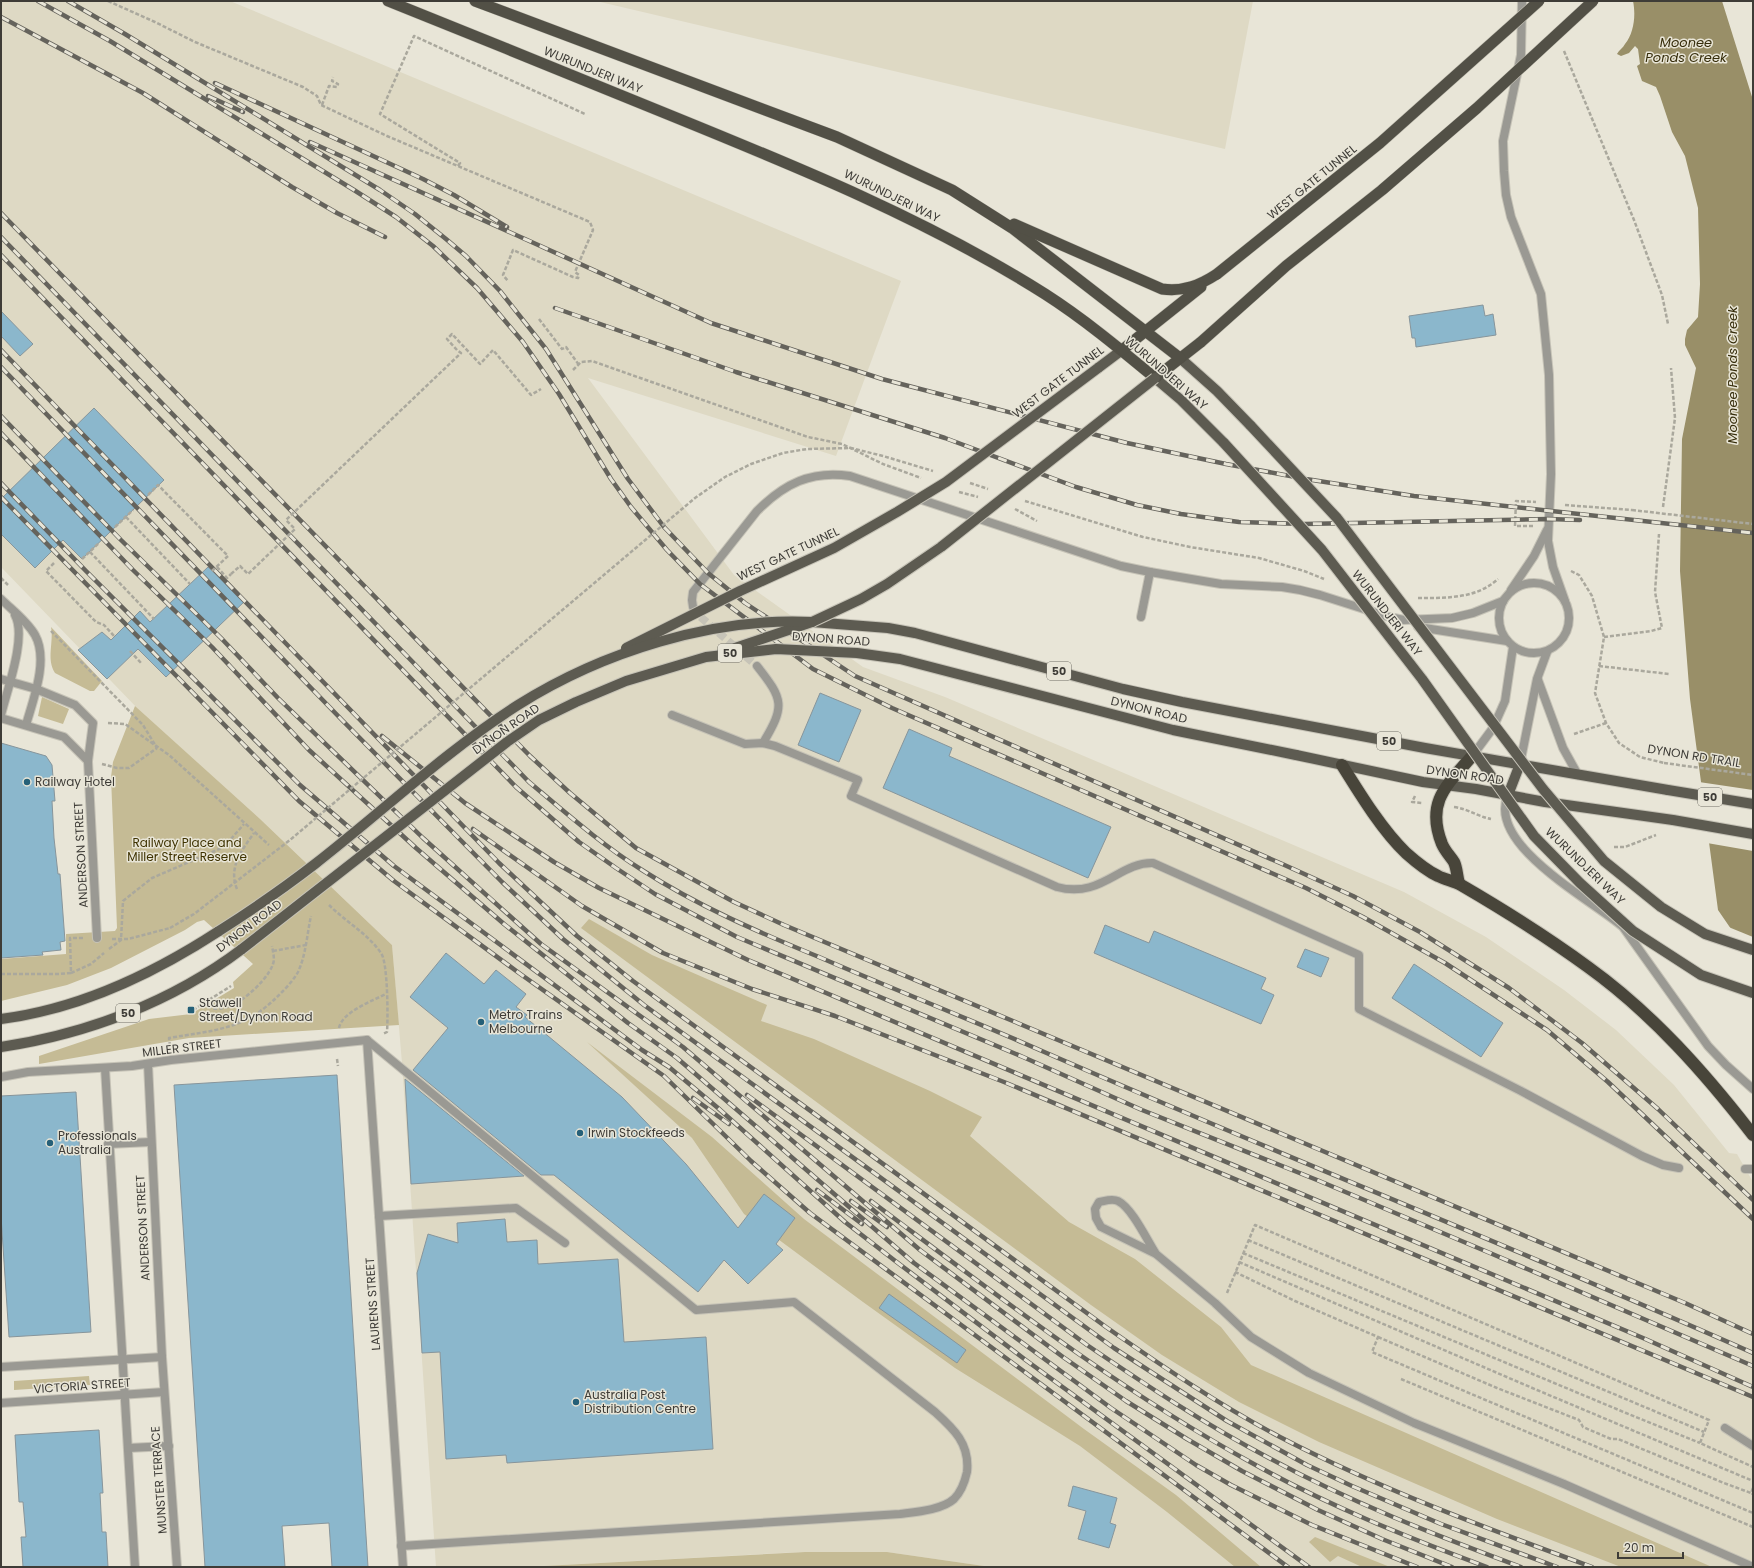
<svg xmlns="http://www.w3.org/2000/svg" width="1754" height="1568" font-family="Poppins,sans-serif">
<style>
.built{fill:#ded9c4}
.green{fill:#c5bb95}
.water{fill:#998f68}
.pier{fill:#e8e5d7}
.building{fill:#8bb7cc;stroke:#87959b}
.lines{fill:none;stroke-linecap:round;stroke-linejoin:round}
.minor-tunnel{stroke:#c6c3b7;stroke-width:8;stroke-dasharray:8 4;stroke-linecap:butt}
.service-casing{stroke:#c6c3b7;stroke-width:10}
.minor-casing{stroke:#c6c3b7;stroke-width:10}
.primary-casing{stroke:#c6c3b7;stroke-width:12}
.trunk-casing{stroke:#c6c3b7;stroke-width:12}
.motorway-casing{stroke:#c6c3b7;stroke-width:14}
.path{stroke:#aaa89d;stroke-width:2.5;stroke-dasharray:4 2;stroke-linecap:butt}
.service{stroke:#9a9993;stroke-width:8}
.minor{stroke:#9a9993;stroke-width:8}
.primary{stroke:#5d5b51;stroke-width:10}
.trunk{stroke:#525046;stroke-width:11}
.motorway{stroke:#48453a;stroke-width:12}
.rail-casing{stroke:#65635c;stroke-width:4.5}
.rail{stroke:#e8e5d7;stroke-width:3;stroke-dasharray:9;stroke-linecap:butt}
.primary-bridge-casing{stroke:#c6c3b7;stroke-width:12;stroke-linecap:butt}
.trunk-bridge-casing{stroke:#c6c3b7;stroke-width:12;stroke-linecap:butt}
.path-bridge{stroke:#aaa89d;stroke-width:2.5;stroke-dasharray:4 2;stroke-linecap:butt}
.primary-bridge{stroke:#5d5b51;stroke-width:10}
.trunk-bridge{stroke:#525046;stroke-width:11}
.poi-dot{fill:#256078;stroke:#e8e5d7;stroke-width:1.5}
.labels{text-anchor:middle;stroke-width:3;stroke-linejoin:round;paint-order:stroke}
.shield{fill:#e8e5d7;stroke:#716f67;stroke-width:1}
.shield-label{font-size:11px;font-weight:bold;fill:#3e3c37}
.street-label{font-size:12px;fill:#3e3c37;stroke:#e8e5d7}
.poi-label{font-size:12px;fill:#3e3c37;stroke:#e8e5d7;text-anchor:start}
.park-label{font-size:12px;fill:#3e3200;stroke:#e8e5d7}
.water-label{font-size:13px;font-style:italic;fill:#362d0b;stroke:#e8e5d7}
</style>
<rect width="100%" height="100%" fill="#e8e5d7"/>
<g class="built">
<polygon points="1,1 230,1 901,281 836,456 588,378 734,575 863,667 945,697 1404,892 1486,937 1564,990 1616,1030 1674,1085 1729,1153 1737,1154 1753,1182 1753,1567 991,1567 887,1552 801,1552 525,1567 436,1567 402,1063 392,945 259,818 140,711 1,567"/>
<polygon points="596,1 1253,1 1225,149"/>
</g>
<g class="green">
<path d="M51 627 102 681 94 691H90L55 673C46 659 54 642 51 627Z"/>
<polygon points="42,697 69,709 63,724 38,716"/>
<polygon points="135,706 259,818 392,945 399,1025 189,1038 39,1064 39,1056 149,1019 191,1014 234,988 233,982 253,964 204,920 197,922 185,930 111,968 67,985 1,1001 1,959 66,954 66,934 115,931 117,928 111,777 113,762"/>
<polygon points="589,919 652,955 767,1005 761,1021 814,1039 930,1091 982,1117 970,1136 1069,1222 1135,1259 1221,1327 1251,1365 1712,1567 1621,1567 1497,1519 1319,1442 1239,1402 1162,1355 1091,1305 581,928"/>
<polygon points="587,1042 712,1137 804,1219 1084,1429 1176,1495 1261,1567 1235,1567 1167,1512 1080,1446 955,1368 863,1302 744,1214 692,1138"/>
<polygon points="89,1376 90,1385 14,1390 14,1381"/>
<polygon points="1315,1537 1390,1567 1362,1567 1338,1556 1330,1562 1309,1542"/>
<polygon points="805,1552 887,1552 991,1567 525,1567"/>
</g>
<path class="water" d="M1633 1H1722L1753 100V961L1718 910 1690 699 1680 571 1682 439 1696 368 1685 345V339L1687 330 1698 317 1700 284 1698 208 1685 156 1672 132 1660 96 1656 87 1642 81 1637 66 1640 64 1638 49 1635 46 1629 53 1621 56 1617 54C1619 50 1623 48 1625 44 1634 33 1636 15 1633 1Z"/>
<g class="pier">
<polygon points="1699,782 1753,790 1753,851 1707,843"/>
<polygon points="1726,926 1753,937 1753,963 1751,963"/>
</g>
<g class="building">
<polygon points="1483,305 1485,316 1493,314 1496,335 1416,347 1415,338 1412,338 1409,316"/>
<polygon points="1,311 33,344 20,356 1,336"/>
<polygon points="94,408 164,480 82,559 63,540 35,568 1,534 1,499"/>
<polygon points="208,567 245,601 166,677 138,649 107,679 78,650 102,632 111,640 140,611 150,622"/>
<polygon points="820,693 861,710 839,762 798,745"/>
<polygon points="909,729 952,748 949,756 1111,827 1088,878 883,788"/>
<polygon points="1,743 46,756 52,765 55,801 52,801 54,838 58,874 60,874 65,941 60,942 61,950 42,952 43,955 1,958"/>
<polygon points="1105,925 1149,943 1154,931 1266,978 1261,989 1274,995 1261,1024 1094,953"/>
<polygon points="1305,949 1329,958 1321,977 1297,967"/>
<polygon points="446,953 484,984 496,970 526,994 516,1007 527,1015 525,1017 622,1097 686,1164 738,1228 764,1194 795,1218 776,1244 783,1250 748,1284 724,1260 698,1292 554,1175 541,1175 413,1070 448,1028 410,997"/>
<polygon points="1414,964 1503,1023 1481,1057 1392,998"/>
<polygon points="337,1075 368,1567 332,1567 329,1523 282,1526 285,1567 205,1567 174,1085"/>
<polygon points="405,1079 524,1176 411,1184"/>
<polygon points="76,1092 91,1332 9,1337 1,1216 1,1096"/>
<polygon points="505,1219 507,1242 537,1240 538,1264 618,1259 624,1342 706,1337 713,1449 507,1463 506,1455 446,1459 440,1352 422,1353 417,1273 428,1234 458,1243 457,1223"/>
<polygon points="889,1294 966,1350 957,1363 879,1308"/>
<polygon points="99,1430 103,1493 100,1493 102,1532 106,1532 108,1567 23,1567 21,1537 26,1537 23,1502 19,1502 15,1435"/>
<polygon points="1073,1486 1117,1498 1110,1523 1116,1525 1109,1548 1078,1539 1086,1511 1068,1506"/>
</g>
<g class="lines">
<polyline class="minor-tunnel" points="693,608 696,613 757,666"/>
<defs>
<g id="service">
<polyline points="1141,617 1150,572"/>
<path d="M672 715 745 744 763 743 775 746 858 780 851 796 1057 887C1101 899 1119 862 1153 863L1359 955V1009L1521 1091 1642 1156 1663 1165 1679 1168"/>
<path d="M367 1040 696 1310 794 1302 935 1412C954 1429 970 1444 967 1472 965 1481 961 1492 954 1499 942 1510 915 1512 900 1514L401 1546"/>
<polyline points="1745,1169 1753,1169"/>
<polyline points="379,1216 516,1208 565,1243"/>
<path d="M1156 1254C1147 1240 1132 1208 1118 1201 1112 1198 1105 1201 1099 1202L1095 1209 1096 1218 1101 1227 1156 1254 1215 1303 1251 1337 1309 1373 1414 1423 1564 1484 1753 1567"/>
<polyline points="1725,1428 1753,1446"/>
</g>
<g id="minor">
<polyline points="1522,1 1521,55 1503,141 1504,171 1506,195 1511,217 1541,294 1549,375 1551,474 1548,541 1553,567 1565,601"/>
<circle cx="1534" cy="618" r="35"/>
<polyline points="1511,590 1534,556 1547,530"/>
<path d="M1 599C12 610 27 621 35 635 49 660 33 700 26 725"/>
<path d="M693 607 692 600 693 592 757 511C784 484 811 470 850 476L1121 566 1150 572 1221 584 1282 587 1300 590 1320 595 1389 617 1404 620 1452 618 1473 613 1503 601"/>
<polyline points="1418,627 1507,641"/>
<path d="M757 666C784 700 785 706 763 743"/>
<polyline points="1,679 36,689 75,705 93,723 88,761 97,938"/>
<polyline points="1538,680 1563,748 1578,775"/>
<path d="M1 715C7 690 27 637 15 615"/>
<polyline points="1,718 64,737 88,761"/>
<polyline points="1473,755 1493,728 1505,701 1513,647"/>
<polyline points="1520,764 1537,679 1547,652"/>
<path d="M1508 795C1486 845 1592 900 1623 927L1708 1046 1726 1065 1753 1089"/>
<polyline points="148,1064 162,1357 177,1567"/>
<polyline points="105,1068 135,1567"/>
<polyline points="1,1077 28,1072 132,1066 171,1060 367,1040 403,1567"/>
<polyline points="108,1144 151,1142"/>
<polyline points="1,1367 162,1357"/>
<polyline points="1,1403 164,1392"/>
<polyline points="128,1448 169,1446"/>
</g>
<g id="primary">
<polyline points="1180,358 1217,391 1251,426"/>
<polyline points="1098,368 1122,350"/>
<polyline points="1155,378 1181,400 1224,443"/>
<polyline points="812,622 888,628 915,633 1123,689 1182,702 1425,748 1668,790"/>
<polyline points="1296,755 1423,782 1476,789 1545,802 1673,820"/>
<polyline points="1508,795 1520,764"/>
<path d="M1 1019C80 1009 153 974 219 931"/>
<path d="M1 1047C87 1034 172 1002 242 949"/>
</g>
<g id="trunk">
<path d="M388 1C483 39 577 77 672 116 800 168 928 220 1045 294 1084 319 1120 349 1155 378L1201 342"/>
<polyline points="475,1 837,137 952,190 1012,228 1180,358"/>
<path d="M1014 224 1162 289C1184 292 1200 285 1217 274"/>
<polyline points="1122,350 1201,287"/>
</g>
<g id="motorway">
<path d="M1342 765C1360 794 1382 830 1406 853 1415 861 1427 871 1438 876 1446 880 1454 881 1461 885 1504 910 1547 937 1588 967 1652 1013 1705 1073 1753 1135"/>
<path d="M1459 883C1457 877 1457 868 1454 862 1450 856 1445 851 1442 844 1425 801 1448 784 1473 755"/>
</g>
</defs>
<use href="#service" class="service-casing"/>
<use href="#minor" class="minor-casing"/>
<use href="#primary" class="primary-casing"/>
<use href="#trunk" class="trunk-casing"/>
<use href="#motorway" class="motorway-casing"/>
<g class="path">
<polyline points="108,1 155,22 195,42 303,87 317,96 321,105 387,136 590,222 593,230 575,272 579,275 578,278 573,277 513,250 503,275 508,281"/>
<polyline points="1564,51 1634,220 1662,295 1668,324"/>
<polyline points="322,105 329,86 337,87 338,84 332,81 333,77"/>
<polyline points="458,166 460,163 380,114 414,36 585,114"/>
<polyline points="539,319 562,349 566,347 579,365"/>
<polyline points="457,350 447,339 452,334 480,364 493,350 531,395 541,389"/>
<polyline points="573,370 581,362 592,361 808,437 842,444 883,464 921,478"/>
<polyline points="959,492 978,497"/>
<polyline points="148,495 158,485 228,556"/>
<polyline points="1565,505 1632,510"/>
<polyline points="1663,507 1675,418 1671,368"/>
<polyline points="1015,509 1037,521"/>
<polyline points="126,517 190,584"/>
<polyline points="1533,526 1515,526 1516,501 1536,502"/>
<polyline points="115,527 133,510"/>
<polyline points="90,552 154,619"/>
<polyline points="82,559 99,543"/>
<polyline points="54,563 46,571 96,622 104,625 114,636"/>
<polyline points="217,567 227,578 231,574"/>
<polyline points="1571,571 1579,575 1592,596 1604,637 1595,693 1606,723 1619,743 1640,757 1664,763"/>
<polyline points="1,578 8,585"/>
<path d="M1418 598C1446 598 1476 599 1498 579"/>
<polyline points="51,631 143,725 157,748"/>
<polyline points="1604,637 1651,631 1662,628 1655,592 1659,534"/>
<polyline points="130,651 142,664"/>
<polyline points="1599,666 1669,674"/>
<polyline points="108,723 125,724 169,755 269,845"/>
<polyline points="1574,734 1606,723"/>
<polyline points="102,764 117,768 129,768 157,748"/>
<polyline points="1415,796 1412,802 1422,803"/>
<path d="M1454 807C1469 809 1476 816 1491 819"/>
<polyline points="1614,847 1625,847 1656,835"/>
<path d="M237 889C228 867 242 850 254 833"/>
<path d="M329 905C345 921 368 934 381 953 388 962 388 1019 387 1032L383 1034"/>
<polyline points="112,939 128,939 170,928"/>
<polyline points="109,949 121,940 123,901 152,878 224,847 244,824"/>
<polyline points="273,951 306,945"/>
<polyline points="71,973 91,964 104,953"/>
<polyline points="1,974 59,974 71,973 70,938 83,938"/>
<polyline points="204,1003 231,986"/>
<path d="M193 1010 204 1003C222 1024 267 983 273 964 275 959 273 952 272 946"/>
<path d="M339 1028C342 1012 372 1001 386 994"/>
<path d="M170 1046 169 1038C215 1030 244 1030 278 996 285 989 293 981 298 972 306 955 307 934 311 916"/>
<polyline points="337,1059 338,1066"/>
<polyline points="1248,1240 1704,1432"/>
<polyline points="1243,1253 1626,1413 1700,1443"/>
<polyline points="1239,1262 1537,1390 1753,1481"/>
<polyline points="1235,1272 1295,1301 1378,1337 1372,1352 1753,1513"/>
<polyline points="1227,1293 1255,1225 1709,1420 1700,1443 1753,1467"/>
<polyline points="1378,1337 1497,1388 1579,1420 1583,1427 1611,1439 1618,1439 1724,1483 1751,1493"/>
<polyline points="1401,1379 1753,1527"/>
<polyline points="1753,1488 1751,1493 1753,1494"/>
</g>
<use href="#service" class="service"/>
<use href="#minor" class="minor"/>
<use href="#primary" class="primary"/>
<use href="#trunk" class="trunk"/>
<use href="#motorway" class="motorway"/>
<defs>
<g id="rail">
<polyline points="38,1 110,41 354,190 396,217 433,246 477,288 523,342 559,394 611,479 631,507 667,550 700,584 813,669 892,708 1306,888 1363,917 1445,963 1547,1030 1608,1082 1753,1219"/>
<polyline points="68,1 125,34 380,190 415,214 446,239 466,256 500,291 546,349 628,479 664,527 708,573 745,603 855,676 1280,863 1353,896 1420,932 1509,988 1582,1043 1658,1109 1753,1200"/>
<polyline points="1,17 143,93 292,187 337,213 385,237"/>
<polyline points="215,83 423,179 454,195 507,227"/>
<polyline points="208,96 243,112"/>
<polyline points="310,142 711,323 882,379 1127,443 1226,464 1306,479 1414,496 1753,533"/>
<polyline points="1,213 530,756 570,793 636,848 734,902 784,925 1685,1303 1753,1334"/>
<path d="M1 237 529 782C566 813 602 845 642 870 698 906 758 932 819 957 888 987 957 1014 1026 1044 1267 1150 1512 1246 1753 1353"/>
<polyline points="1,255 516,787 579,842 616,868 655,894 737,937 1023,1057 1142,1110 1317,1180 1490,1253 1753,1366"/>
<polyline points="555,308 736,372 945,438 1076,487 1137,505 1181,514 1239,522 1304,524 1548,519 1580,520"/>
<path d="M1 350 499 863 577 936 633 981 1106 1327C1162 1366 1219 1405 1280 1437 1380 1489 1486 1528 1592 1567"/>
<polyline points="1,367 342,720 502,882 563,939 644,1005 1114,1348 1227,1421 1307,1465 1352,1486 1441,1524 1557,1567"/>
<polyline points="1,416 121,540 221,638 278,698 423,838 541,944 683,1047 920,1250 1063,1357 1126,1401 1187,1439 1242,1471 1318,1510 1382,1539 1452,1567"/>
<polyline points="1,433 133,570 212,647 309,750 416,848 504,924 628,1023 677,1058 914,1263 1111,1408 1196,1465 1231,1485 1312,1525 1417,1567"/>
<polyline points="1,483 86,571 300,785 394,866 642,1050 669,1067 718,1108 845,1222 894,1260 1027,1361 1309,1567"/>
<polyline points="1,497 299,801 394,881 519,973 664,1076 751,1161 810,1213 1288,1567"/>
<polyline points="382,736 465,803 554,862 599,888 748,960 1643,1338 1753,1387"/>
<polyline points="473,829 582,906 663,953 752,989 835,1016 1004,1082 1753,1397"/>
<path d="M747 1095 1087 1345C1146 1385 1206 1425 1269 1458 1350 1502 1435 1535 1521 1567"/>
<polyline points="693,1098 729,1124"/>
<polyline points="817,1190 862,1224"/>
<polyline points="851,1201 887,1227"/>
<path d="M871 1201C994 1293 1117 1389 1252 1463 1327 1505 1406 1537 1487 1567"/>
</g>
</defs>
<use href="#rail" class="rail-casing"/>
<use href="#rail" class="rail"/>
<defs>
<g id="primary-bridge">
<polyline points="1251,426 1337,518 1543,789 1604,861 1661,907 1705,934 1753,950"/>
<polyline points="1224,443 1322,550 1422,679 1534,836 1580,883 1633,931 1701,975 1753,993"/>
<polyline points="626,648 740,591 834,548 897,512 946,482 1098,368"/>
<polyline points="735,648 812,622 861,599 887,584 941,547 1155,378"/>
<polyline points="1668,790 1753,804"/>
<polyline points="1673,820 1753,834"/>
<path d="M219 931C252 910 284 888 315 864 383 811 446 751 518 705 602 652 713 617 812 622"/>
<polyline points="242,949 507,742 539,720 576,702 626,681 706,657 776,649 857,653 900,659 1173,730 1296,755"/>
</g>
<g id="trunk-bridge">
<polyline points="1217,274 1380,143 1539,1"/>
<polyline points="1201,342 1286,266 1382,190 1477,108 1593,1"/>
</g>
</defs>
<use href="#primary-bridge" class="primary-bridge-casing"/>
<use href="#trunk-bridge" class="trunk-bridge-casing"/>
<g class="path-bridge">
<polyline points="970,483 988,489"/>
<polyline points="1025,501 1143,537 1190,547 1259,558 1304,571 1324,579"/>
<polyline points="1632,510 1753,524"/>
<polyline points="212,571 228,556"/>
<polyline points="231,574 240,566 248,574 295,529 286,520 461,353 457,350"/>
<polyline points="1664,763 1753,775"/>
<polyline points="170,928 194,914 290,840 695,498 725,477 751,464 783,453 807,449 851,448 883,456 933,471"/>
</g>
<use href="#primary-bridge" class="primary-bridge"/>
<use href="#trunk-bridge" class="trunk-bridge"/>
</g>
<g class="poi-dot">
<circle cx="27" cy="782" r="4"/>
<rect x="187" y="1006" width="8" height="8" rx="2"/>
<circle cx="481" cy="1022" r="4"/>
<circle cx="580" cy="1133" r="4"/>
<circle cx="50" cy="1143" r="4"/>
<circle cx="576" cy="1402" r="4"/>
</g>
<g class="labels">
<g class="shield">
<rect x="718" y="644" width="24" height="18" rx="3"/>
<rect x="1047" y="662" width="24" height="18" rx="3"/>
<rect x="1377" y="732" width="24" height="18" rx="3"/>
<rect x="1698" y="788" width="24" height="18" rx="3"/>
<rect x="116" y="1004" width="24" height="18" rx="3"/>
</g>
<g class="shield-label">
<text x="730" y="657">50</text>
<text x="1059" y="675">50</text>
<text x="1389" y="745">50</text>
<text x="1710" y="801">50</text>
<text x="128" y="1017">50</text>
</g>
<g class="street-label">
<text transform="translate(593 70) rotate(22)" y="4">WURUNDJERI WAY</text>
<text transform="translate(1312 182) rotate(-39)" y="4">WEST GATE TUNNEL</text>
<text transform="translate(892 196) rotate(26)" y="4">WURUNDJERI WAY</text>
<text transform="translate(1166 373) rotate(41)" y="4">WURUNDJERI WAY</text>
<text transform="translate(1058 382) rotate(-37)" y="4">WEST GATE TUNNEL</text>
<text transform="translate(788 554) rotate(-25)" y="4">WEST GATE TUNNEL</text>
<text transform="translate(1387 613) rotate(52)" y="4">WURUNDJERI WAY</text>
<text transform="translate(831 639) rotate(4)" y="4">DYNON ROAD</text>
<text transform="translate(1149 710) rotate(14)" y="4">DYNON ROAD</text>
<text transform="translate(506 729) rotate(-35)" y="4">DYNON ROAD</text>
<text transform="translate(1694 756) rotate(9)" y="4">DYNON RD TRAIL</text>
<text transform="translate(1465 775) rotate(8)" y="4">DYNON ROAD</text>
<text transform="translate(81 855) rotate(-93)" y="4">ANDERSON STREET</text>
<text transform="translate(1585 866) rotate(44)" y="4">WURUNDJERI WAY</text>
<text transform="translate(249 926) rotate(-37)" y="4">DYNON ROAD</text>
<text transform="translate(182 1048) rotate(-7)" y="4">MILLER STREET</text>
<text transform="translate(143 1228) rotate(-93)" y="4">ANDERSON STREET</text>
<text transform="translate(373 1304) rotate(-94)" y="4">LAURENS STREET</text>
<text transform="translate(82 1386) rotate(-4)" y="4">VICTORIA STREET</text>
<text transform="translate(159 1480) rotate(-94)" y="4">MUNSTER TERRACE</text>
</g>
<g class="poi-label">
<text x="35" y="786">Railway Hotel</text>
<text x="199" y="1007">Stawell<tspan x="199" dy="14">Street/Dynon Road</tspan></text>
<text x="489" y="1019">Metro Trains<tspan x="489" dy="14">Melbourne</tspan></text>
<text x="588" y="1137">Irwin Stockfeeds</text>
<text x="58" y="1140">Professionals<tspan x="58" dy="14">Australia</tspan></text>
<text x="584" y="1399">Australia Post<tspan x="584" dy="14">Distribution Centre</tspan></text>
</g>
<g class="park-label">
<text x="187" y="847">Railway Place and<tspan x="187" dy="14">Miller Street Reserve</tspan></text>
</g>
<g class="water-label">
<text x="1686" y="47">Moonee<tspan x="1686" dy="15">Ponds Creek</tspan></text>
<text transform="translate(1732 375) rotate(-90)" y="5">Moonee Ponds Creek</text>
</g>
</g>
<rect width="1754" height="1568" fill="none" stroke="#3e3c37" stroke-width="4"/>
<path d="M1618 1552v6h65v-6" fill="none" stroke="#3e3c37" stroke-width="2"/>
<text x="1624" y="1552" font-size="12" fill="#3e3c37" stroke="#e8e5d7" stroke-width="3" paint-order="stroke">20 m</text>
</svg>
